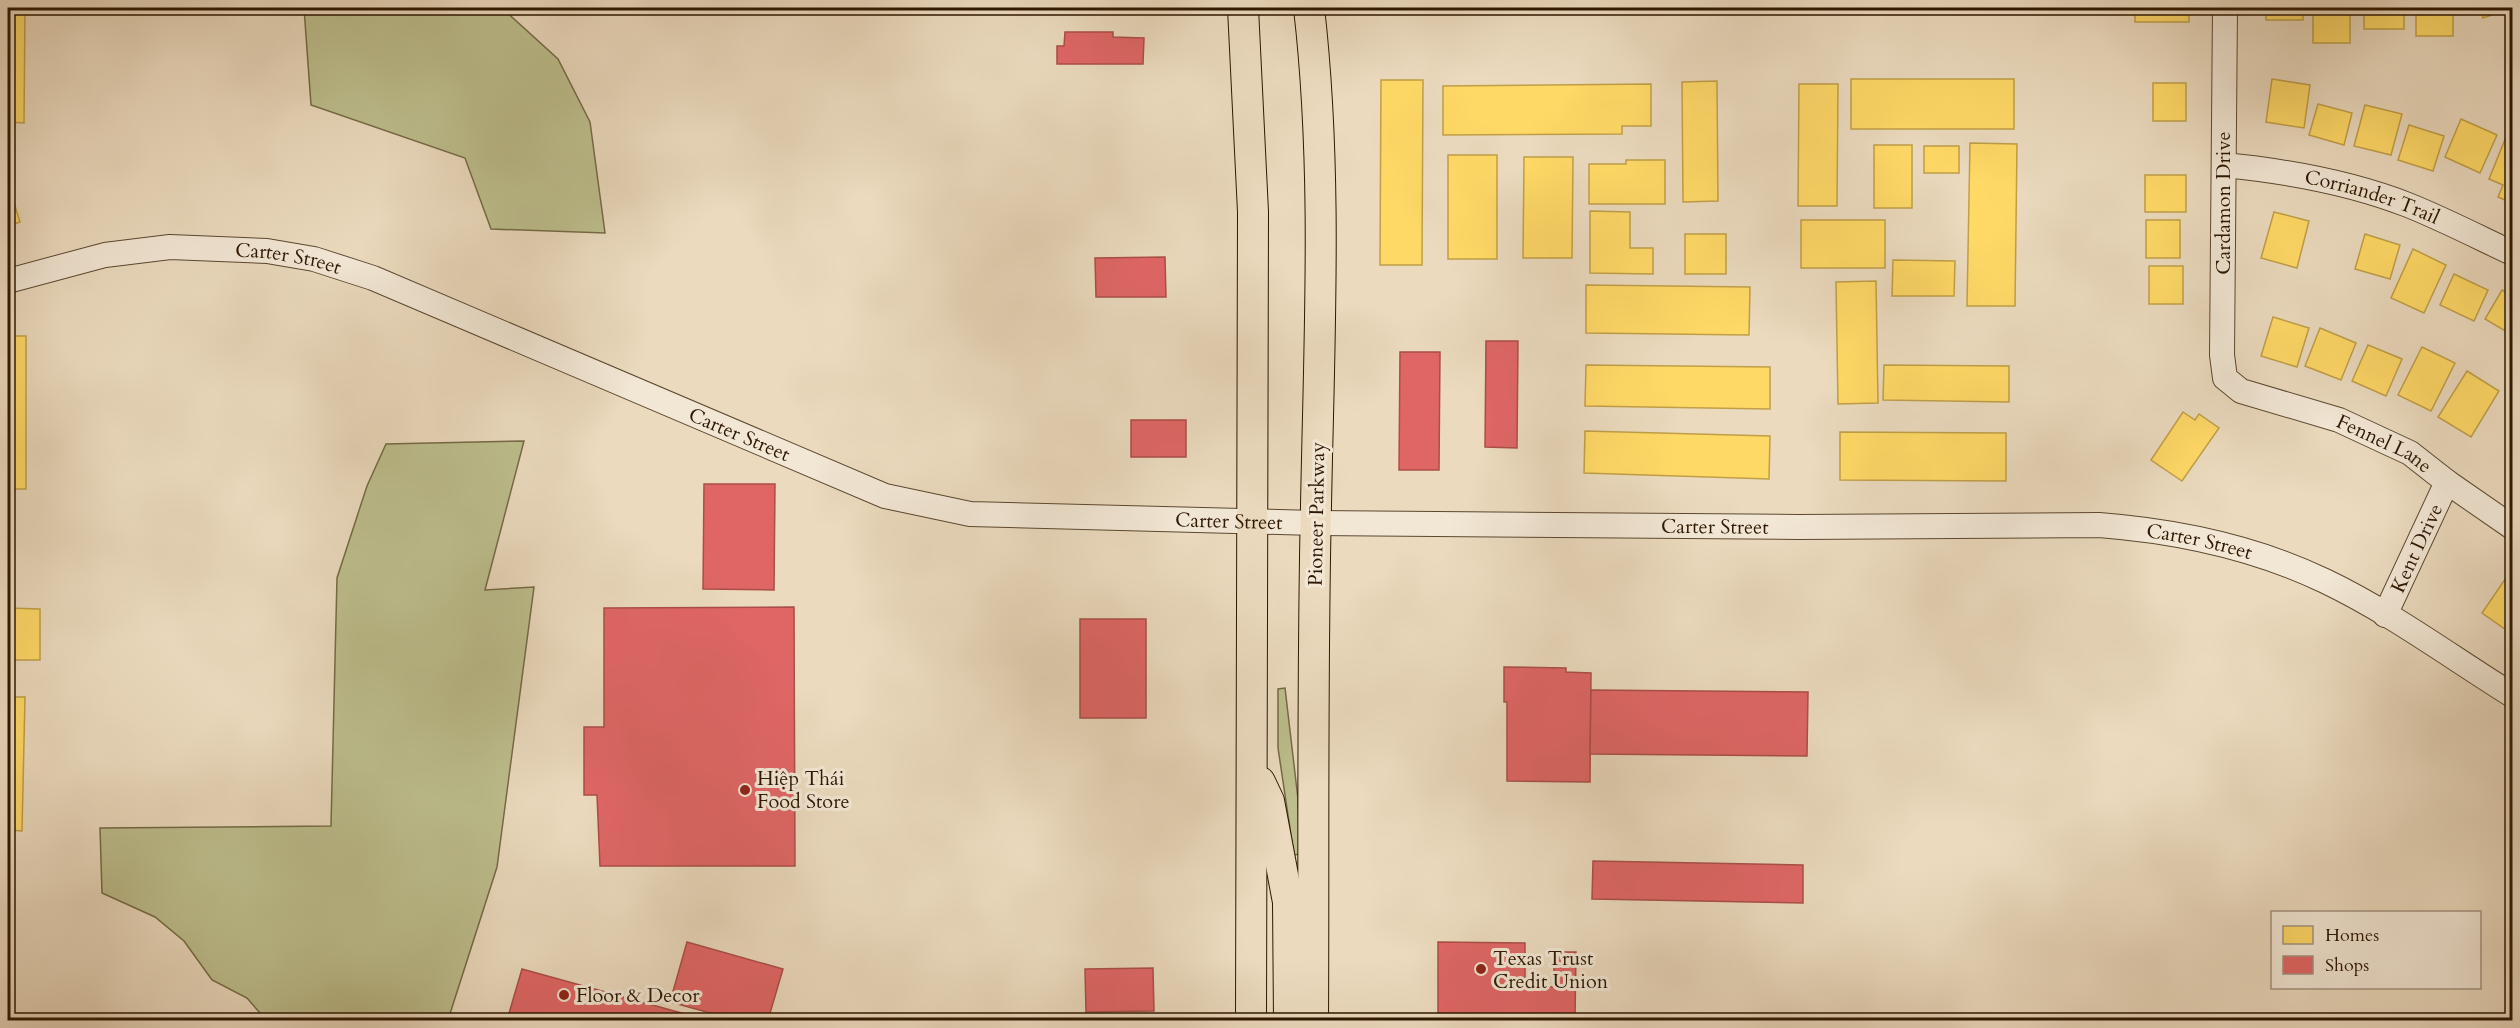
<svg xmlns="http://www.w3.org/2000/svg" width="2520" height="1028" font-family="Cardo,serif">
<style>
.green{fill:#bdbe8d;stroke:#756a46;stroke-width:1.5}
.homes{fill:#ffd966;stroke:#c09f47;stroke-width:1.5}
.shops{fill:#e06666;stroke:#aa4e47;stroke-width:1.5}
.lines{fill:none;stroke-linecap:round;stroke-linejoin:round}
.minor-casing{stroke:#5c4830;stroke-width:26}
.major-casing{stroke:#2d1700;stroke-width:32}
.minor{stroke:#f2e7d5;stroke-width:24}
.major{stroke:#ebdabe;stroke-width:30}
.poi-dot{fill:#8f2418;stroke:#f2e7d5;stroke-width:2}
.labels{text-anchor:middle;stroke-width:6;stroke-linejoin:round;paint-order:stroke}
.street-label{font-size:20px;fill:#2d1700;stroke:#f2e7d5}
.poi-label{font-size:20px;fill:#2d1700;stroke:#f2e7d5;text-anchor:start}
</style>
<rect width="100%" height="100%" fill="#ebdabe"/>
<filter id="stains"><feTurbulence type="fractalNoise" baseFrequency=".00333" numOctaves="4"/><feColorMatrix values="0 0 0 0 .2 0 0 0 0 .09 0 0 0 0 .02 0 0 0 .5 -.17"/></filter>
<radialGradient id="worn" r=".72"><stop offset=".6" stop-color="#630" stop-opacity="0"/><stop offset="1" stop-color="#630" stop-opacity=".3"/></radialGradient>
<g class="green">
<polygon points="304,8 502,8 558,59 590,122 605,233 491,229 465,158 311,105"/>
<polygon points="524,441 485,590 534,587 497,867 448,1020 266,1020 247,998 212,980 184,941 155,917 102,893 100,828 331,826 337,578 367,486 386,444"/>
<polygon points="1285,688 1298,799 1300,854 1294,855 1278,748 1278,689"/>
</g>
<g class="homes">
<polygon points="8,8 25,8 24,123 8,122"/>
<rect x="2135" y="8" width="54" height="14"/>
<rect x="2266" y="8" width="37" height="12"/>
<rect x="2313" y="8" width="37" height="35"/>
<rect x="2364" y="8" width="40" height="21"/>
<rect x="2416" y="8" width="37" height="28"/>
<polygon points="2480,8 2512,8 2483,18"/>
<rect x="1851" y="79" width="163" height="50"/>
<polygon points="2272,79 2310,85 2304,128 2266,122"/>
<polygon points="1381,80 1423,80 1422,265 1380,265"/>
<polygon points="1717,81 1718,201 1683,202 1682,82"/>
<rect x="2153" y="83" width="33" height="38"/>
<polygon points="1651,84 1651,126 1622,126 1622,134 1443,135 1443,86"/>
<polygon points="1799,84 1838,84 1837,206 1798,206"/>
<polygon points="2318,104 2352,113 2344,145 2309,135"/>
<polygon points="2365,105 2402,114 2391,155 2354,146"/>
<polygon points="2461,119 2497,135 2480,173 2445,157"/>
<polygon points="2409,125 2444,136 2433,171 2398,160"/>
<polygon points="2506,137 2512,139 2512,203 2498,197 2503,185 2489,179"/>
<polygon points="1970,143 2017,144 2015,306 1967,306"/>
<rect x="1874" y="145" width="38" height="63"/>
<rect x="1924" y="146" width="35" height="27"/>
<rect x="1448" y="155" width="49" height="104"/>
<polygon points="1524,157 1573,157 1572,258 1523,258"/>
<polygon points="1626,160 1665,160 1665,204 1589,204 1589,164 1626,164"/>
<rect x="2145" y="175" width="41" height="37"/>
<polygon points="8,183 20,222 8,226"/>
<polygon points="1590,211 1630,212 1630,248 1653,248 1653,274 1590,273"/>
<polygon points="2274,212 2309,221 2297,268 2261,258"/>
<rect x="1801" y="220" width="84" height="48"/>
<rect x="2146" y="220" width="34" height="38"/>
<rect x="1685" y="234" width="41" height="40"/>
<polygon points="2365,234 2400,245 2390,279 2355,269"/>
<polygon points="2413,249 2446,265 2424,313 2391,298"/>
<polygon points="1893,260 1955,261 1954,296 1892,296"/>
<rect x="2149" y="266" width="34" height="38"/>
<polygon points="2454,274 2488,290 2474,321 2440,305"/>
<polygon points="1876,281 1878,403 1838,404 1836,282"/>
<polygon points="1586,285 1750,287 1749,335 1586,333"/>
<polygon points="2502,290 2512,296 2512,335 2485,319"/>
<polygon points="2273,317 2309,328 2297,367 2261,356"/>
<polygon points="2320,328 2356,343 2341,380 2305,366"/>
<rect x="8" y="336" width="18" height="153"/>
<polygon points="2368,345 2402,359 2386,396 2352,381"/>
<polygon points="2422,347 2455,363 2431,411 2398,395"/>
<polygon points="1586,365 1770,367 1770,409 1585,406"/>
<polygon points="1884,365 2009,366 2009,402 1883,400"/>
<polygon points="2467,371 2499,391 2471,437 2438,417"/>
<polygon points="2183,412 2195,420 2199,414 2219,428 2182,481 2151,460"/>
<polygon points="1585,431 1770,436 1769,479 1584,473"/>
<polygon points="1840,432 2006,433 2006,481 1840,480"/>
<polygon points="2512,569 2512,634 2482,613"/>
<polygon points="8,608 40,609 40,660 8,660"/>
<polygon points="8,697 25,697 22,831 8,830"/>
</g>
<g class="shops">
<polygon points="1065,32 1113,32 1113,37 1144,38 1143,64 1057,64 1057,46 1064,46"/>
<polygon points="1165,257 1166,297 1096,297 1095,258"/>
<polygon points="1486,341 1518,341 1517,448 1485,447"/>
<polygon points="1400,352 1440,352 1439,470 1399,470"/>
<rect x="1131" y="420" width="55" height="37"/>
<polygon points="704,484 775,484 774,590 703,589"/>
<polygon points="794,607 795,866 600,866 597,795 584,795 584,727 604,727 604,608"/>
<rect x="1080" y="619" width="66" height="99"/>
<polygon points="1504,667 1566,668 1566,672 1591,673 1590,782 1507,781 1507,702 1504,702"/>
<polygon points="1591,690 1808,692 1807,756 1590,754"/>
<polygon points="1593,861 1803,865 1803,903 1592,899"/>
<polygon points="687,942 783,969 768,1020 736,1020 670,1002"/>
<polygon points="1438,942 1525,943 1525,987 1554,987 1554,952 1576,952 1575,1020 1550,1020 1550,1017 1523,1017 1523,1020 1438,1020"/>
<polygon points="1153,968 1154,1011 1086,1012 1085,969"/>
<polygon points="522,969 707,1020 507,1020"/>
</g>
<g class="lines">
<defs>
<g id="minor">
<path id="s1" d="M2225 8 2222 355 2225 378 2241 391 2339 420 2410 453 2447 482 2512 527"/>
<path id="s2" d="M2224 165C2286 171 2349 182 2408 205 2443 219 2478 237 2512 253"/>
<path id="s3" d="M8 281 105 255 170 247 267 251 314 259 373 278 885 496 970 514 1315 523 1799 527 2099 525C2177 531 2254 547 2325 581 2390 612 2451 657 2512 695"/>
<path id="s4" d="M2385 615 2447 482"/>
</g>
<g id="major">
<polyline points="1243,8 1253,212 1251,1020"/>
<path d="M1309 8C1328 173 1319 340 1316 506 1312 677 1314 849 1313 1020"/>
<polyline points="1260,782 1269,801 1288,902 1289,1020"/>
</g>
</defs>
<use href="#minor" class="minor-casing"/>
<use href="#major" class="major-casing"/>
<use href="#minor" class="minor"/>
<use href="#major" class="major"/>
</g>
<g class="poi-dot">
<circle cx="745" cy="790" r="6"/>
<circle cx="1481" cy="969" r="6"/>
<circle cx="564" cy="995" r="6"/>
</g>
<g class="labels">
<g class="street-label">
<text dy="7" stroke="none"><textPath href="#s2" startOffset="152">Corriander Trail</textPath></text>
<text transform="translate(2223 203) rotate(-90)" y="7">Cardamon Drive</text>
<text dy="7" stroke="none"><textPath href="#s3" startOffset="285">Carter Street</textPath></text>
<text dy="7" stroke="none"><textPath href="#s3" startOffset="771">Carter Street</textPath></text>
<text dy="7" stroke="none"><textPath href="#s1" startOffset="544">Fennel Lane</textPath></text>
<text transform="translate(1316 514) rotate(-89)" y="7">Pioneer Parkway</text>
<text dy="7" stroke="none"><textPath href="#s3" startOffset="1275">Carter Street</textPath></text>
<text dy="7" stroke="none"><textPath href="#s3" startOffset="1761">Carter Street</textPath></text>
<text dy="7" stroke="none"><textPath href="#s3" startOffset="2247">Carter Street</textPath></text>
<text dy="7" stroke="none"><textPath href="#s4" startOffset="74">Kent Drive</textPath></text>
</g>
<g class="poi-label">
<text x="757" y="785">Hiệp Thái<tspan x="757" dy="23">Food Store</tspan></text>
<text x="1493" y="965">Texas Trust<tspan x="1493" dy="23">Credit Union</tspan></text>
<text x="576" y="1002">Floor &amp; Decor</text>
</g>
</g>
<rect width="2520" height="1028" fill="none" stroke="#ebdabe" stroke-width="30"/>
<rect x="9" y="9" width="2502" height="1010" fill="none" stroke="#2d1700" stroke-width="3"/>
<rect x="15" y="15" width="2490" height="998" fill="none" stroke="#2d1700" stroke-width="1.5"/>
<rect x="2271" y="911" width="210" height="78" fill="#f2e7d5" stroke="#a39480" stroke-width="1.5"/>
<rect x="2283" y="926" width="30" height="18" fill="#ffd966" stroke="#a39480" stroke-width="1.5"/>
<text x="2325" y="941" font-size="18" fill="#2d1700">Homes</text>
<rect x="2283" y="956" width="30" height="18" fill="#e06666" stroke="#a39480" stroke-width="1.5"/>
<text x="2325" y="971" font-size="18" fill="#2d1700">Shops</text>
<rect width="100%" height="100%" filter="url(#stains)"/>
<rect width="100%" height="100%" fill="url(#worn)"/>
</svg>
